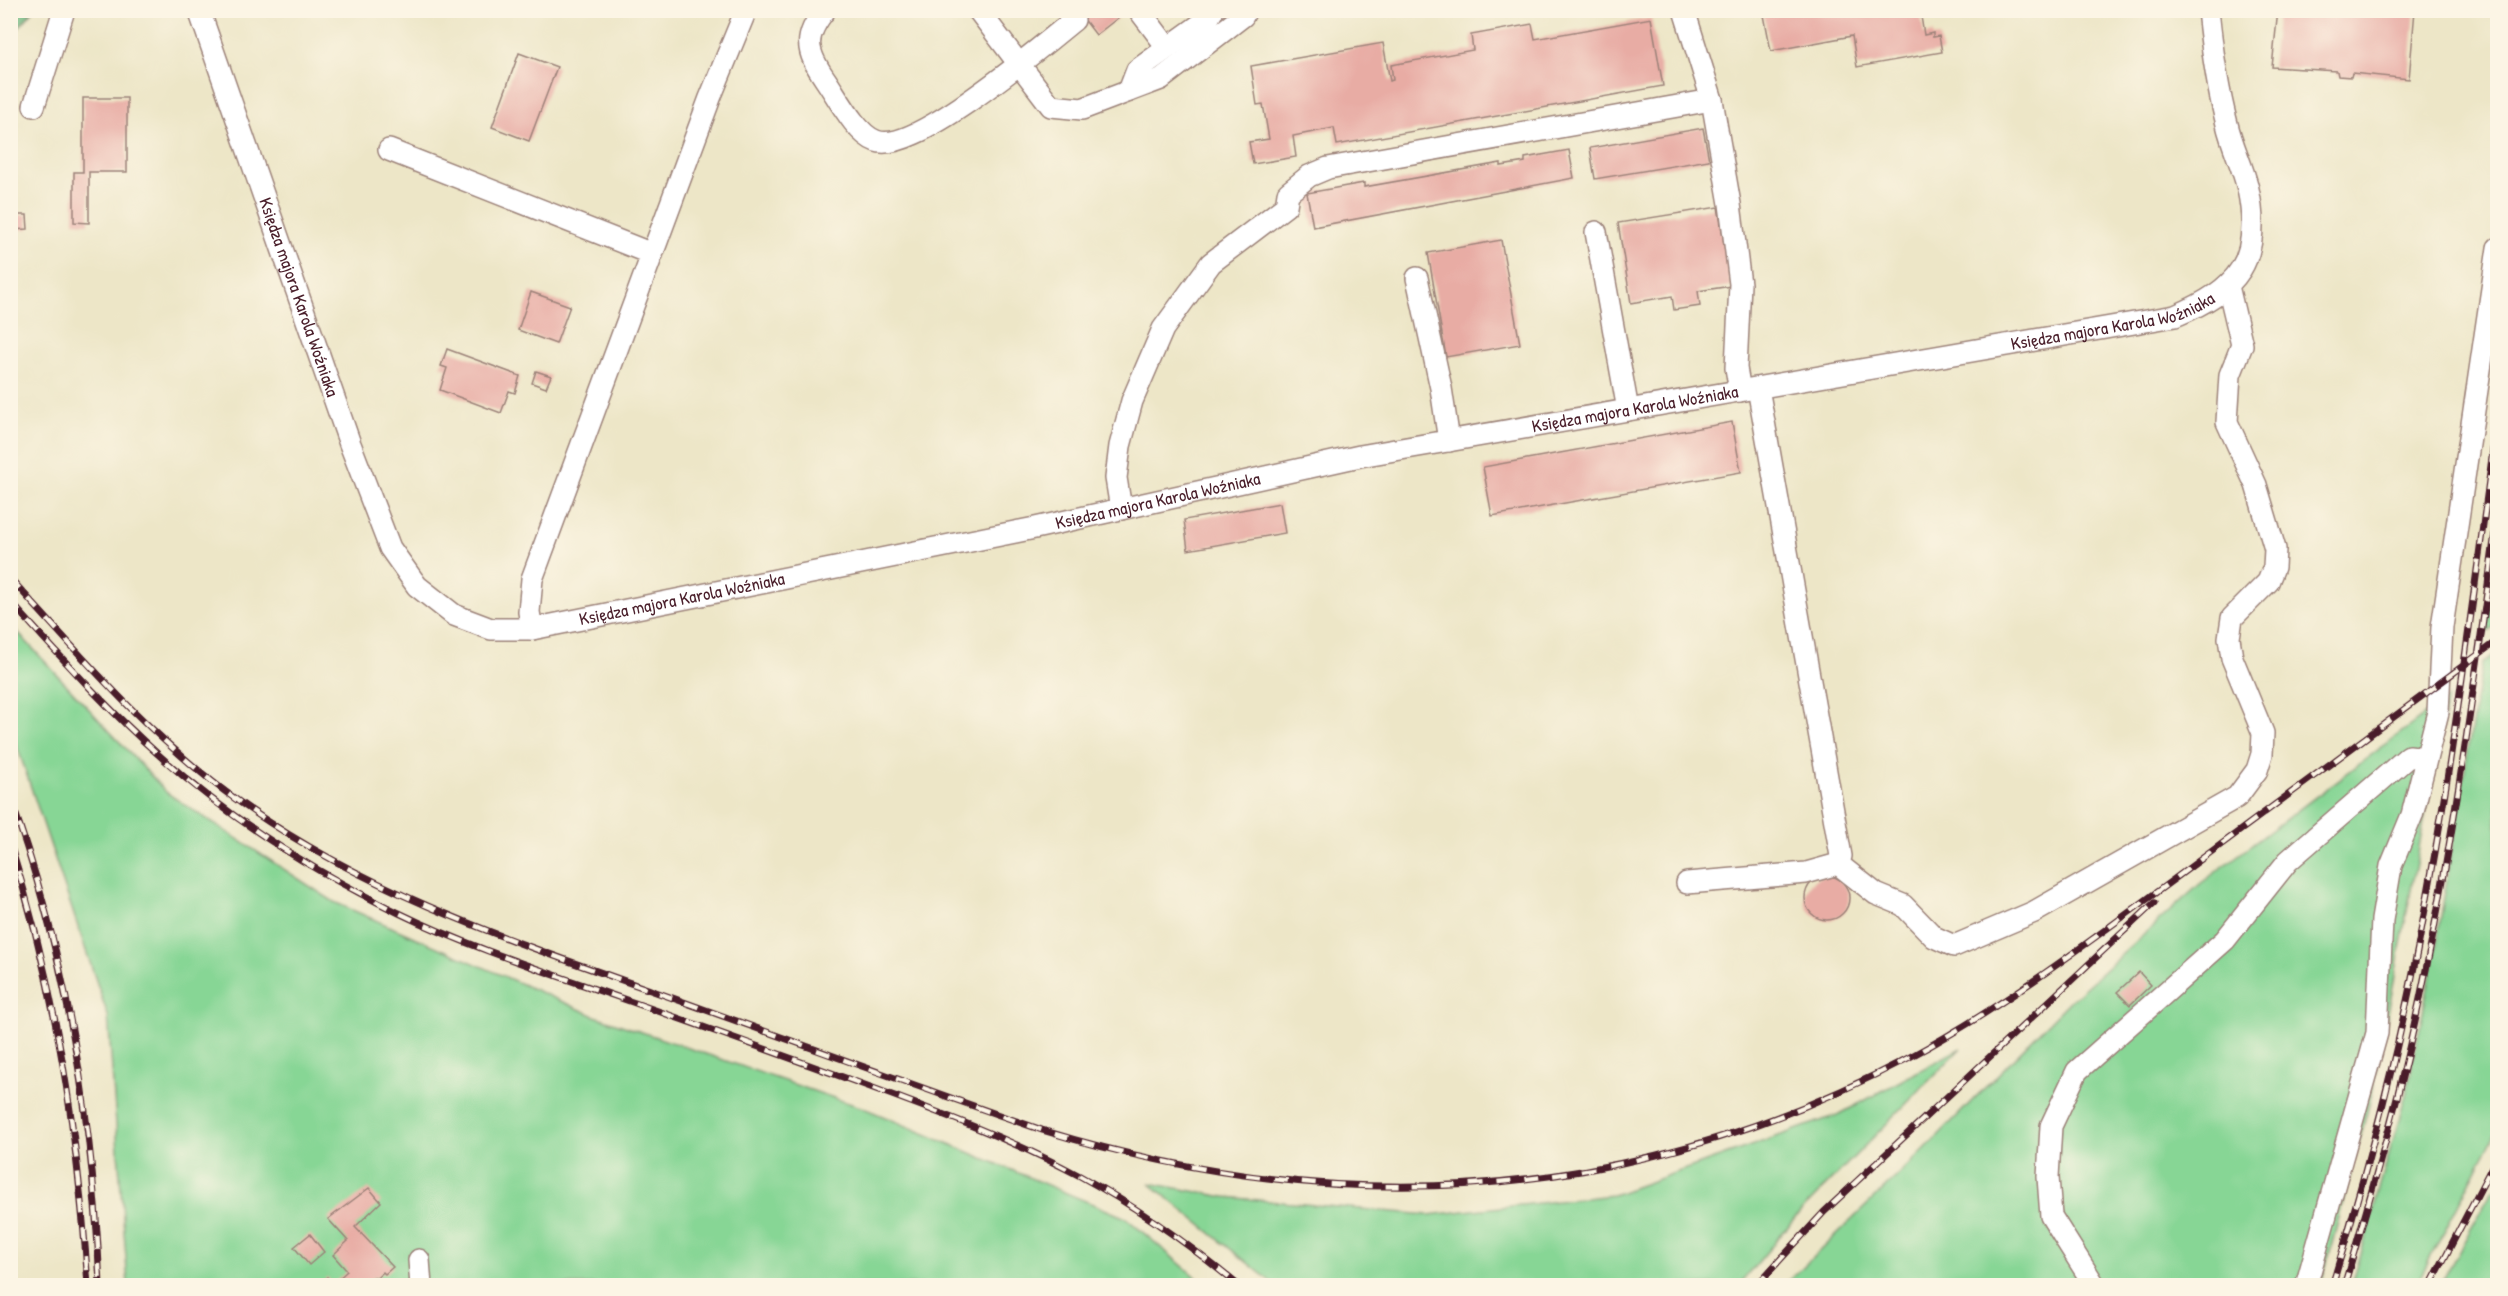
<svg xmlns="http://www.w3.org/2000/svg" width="2508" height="1296" font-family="'Patrick Hand',sans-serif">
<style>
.green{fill:#87d695;stroke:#687a60;stroke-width:1.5}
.forest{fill:#6db77e;stroke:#5c6b54;stroke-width:1.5}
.building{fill:#e8aca4}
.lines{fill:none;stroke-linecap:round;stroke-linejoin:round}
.minor-casing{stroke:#9c8279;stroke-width:24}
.minor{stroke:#fff;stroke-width:21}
.rail-casing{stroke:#4a1f2b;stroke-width:7}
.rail{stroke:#fcf5e5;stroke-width:4.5;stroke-dasharray:14;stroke-linecap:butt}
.labels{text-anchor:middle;stroke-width:4.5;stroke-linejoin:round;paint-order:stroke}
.street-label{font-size:18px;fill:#4a1f2b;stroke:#fcf5e5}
</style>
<rect width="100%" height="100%" fill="#fcf5e5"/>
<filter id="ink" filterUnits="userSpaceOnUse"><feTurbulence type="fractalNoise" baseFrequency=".0167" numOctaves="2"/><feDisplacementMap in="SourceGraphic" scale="12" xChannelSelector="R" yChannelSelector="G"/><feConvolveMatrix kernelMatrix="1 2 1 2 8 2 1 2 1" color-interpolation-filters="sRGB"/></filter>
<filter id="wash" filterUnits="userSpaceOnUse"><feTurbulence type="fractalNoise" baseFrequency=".008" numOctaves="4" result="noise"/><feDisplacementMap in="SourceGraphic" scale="24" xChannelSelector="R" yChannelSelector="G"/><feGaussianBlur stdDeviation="1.35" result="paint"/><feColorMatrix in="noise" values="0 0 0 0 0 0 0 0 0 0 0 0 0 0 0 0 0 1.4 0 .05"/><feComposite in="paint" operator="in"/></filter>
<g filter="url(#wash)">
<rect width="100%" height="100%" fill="#ede6c7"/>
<g class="green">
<polygon points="2497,558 2497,624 2486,632"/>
<polygon points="10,624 167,793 334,902 595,1016 866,1109 1126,1218 1205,1285 128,1285 108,1016 11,728"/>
<polygon points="2497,653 2497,1130 2416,1285 2352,1285 2407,1091 2435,953 2482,664"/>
<polygon points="2447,698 2375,1082 2321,1285 1783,1286 1920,1154 2069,1002 2200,884"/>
<polygon points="1961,1048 1801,1211 1739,1285 1275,1285 1149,1183 1225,1197 1428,1215 1613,1195 1840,1114"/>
<polygon points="2493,1189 2498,1191 2497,1285 2440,1285"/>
</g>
<polygon class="forest" points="10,11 33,11 11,37 10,37"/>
<g id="blocks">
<g class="building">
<polygon points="1077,10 1128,10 1096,35"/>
<polygon points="1763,10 1920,10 1924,35 1933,33 1933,37 1939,36 1942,52 1857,67 1852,36 1771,51"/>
<polygon points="2278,10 2415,10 2409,79 2352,73 2351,77 2338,76 2337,71 2272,67"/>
<polygon points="1651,18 1663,86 1337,145 1334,128 1293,136 1296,157 1253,164 1249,142 1269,139 1263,104 1257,105 1251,66 1383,43 1390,81 1393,80 1391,65 1473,50 1471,35 1532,24 1535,39"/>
<polygon points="519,53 557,67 529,141 492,127"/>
<polygon points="83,98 127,98 127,172 89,172 89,223 74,222 74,172 83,172"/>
<polygon points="1703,128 1709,160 1595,179 1590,148"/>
<polygon points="1569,150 1574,178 1313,227 1307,193 1364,183 1364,187 1501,163 1501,166 1525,162 1525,158"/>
<polygon points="1718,207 1731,286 1698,291 1700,306 1674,310 1672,296 1631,303 1618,223"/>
<polygon points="10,215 27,215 28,229 10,230"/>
<polygon points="1501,240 1520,344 1446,357 1428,253"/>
<polygon points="531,292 570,306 556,344 518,330"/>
<polygon points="447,349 520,376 515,393 509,391 501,413 440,390 447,368 441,366"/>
<polygon points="536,371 551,376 546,388 532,383"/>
<polygon points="1732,422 1741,472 1492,516 1483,467"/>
<polygon points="1280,503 1285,533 1188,550 1184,520"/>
<circle cx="1827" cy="898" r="22"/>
<polygon points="2139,972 2151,985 2130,1005 2117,992"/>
<polygon points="369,1188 381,1202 355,1227 393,1267 385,1274 383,1272 376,1279 374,1277 365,1286 318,1286 327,1277 333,1284 347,1271 333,1255 348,1241 328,1219"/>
<polygon points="310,1234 324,1252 309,1265 294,1247"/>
</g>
</g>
</g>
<g filter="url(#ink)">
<use href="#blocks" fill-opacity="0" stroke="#9c8279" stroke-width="1.5"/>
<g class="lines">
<defs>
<g id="minor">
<path id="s1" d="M199 10 350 444 390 548 417 586 454 615 491 629H532L1035 528 1360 456 2175 316C2238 290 2263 260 2248 189 2243 167 2232 146 2227 124 2217 87 2212 49 2208 10"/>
<path d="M825 10C803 37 806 51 825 79 837 96 856 134 876 141 914 155 1042 46 1074 20L1067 10"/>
<polyline points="978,10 1051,106 1082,109 1161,79 1243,16 1246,10"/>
<polyline points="1139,10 1167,47"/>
<polyline points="1684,10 1712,100 1730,204 1740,284 1736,368 1740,391"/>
<polyline points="1129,91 1137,70 1208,19 1213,10"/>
<polyline points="34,106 64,10"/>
<polyline points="389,150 652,254"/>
<polyline points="1596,232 1628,410"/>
<polyline points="1417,278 1441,388 1449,441"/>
<polyline points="1121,509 1116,478 1120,446 1132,401 1163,329 1211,263 1286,206 1288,193 1309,176 1328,168 1712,100"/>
<polyline points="532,629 529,612 532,579 710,98 746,10"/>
<polyline points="1838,864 1876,894 1903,905 1934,937 1954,946 2034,912 2237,797 2257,770 2262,754 2263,733 2232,658 2229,638 2232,618 2268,582 2274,567 2275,549 2256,485 2227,422 2230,375 2242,345 2228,286"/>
<polyline points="1687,883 1806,873 1838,864 1841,856 1758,388"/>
<polyline points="419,1260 421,1286"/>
<polyline points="2095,1286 2051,1216 2048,1177 2051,1126 2077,1071 2225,940 2288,861 2409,756 2425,758"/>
<polyline points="2306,1286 2377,1033 2382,920 2391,866 2412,815 2438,712 2442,627 2498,248"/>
</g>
</defs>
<use href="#minor" class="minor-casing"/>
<use href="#minor" class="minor"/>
<defs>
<g id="rail">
<path d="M10 578C82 657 153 741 241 803 366 892 509 940 653 991 782 1037 912 1085 1042 1130 1340 1221 1630 1205 1908 1058 2004 1007 2090 941 2177 877 2284 798 2391 719 2498 640"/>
<path d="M10 601C59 655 106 708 160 756 231 820 313 871 399 913 467 946 541 970 612 995 696 1024 779 1054 862 1084 936 1111 1011 1139 1080 1176 1137 1207 1189 1244 1239 1286"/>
<path d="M10 798C67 955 93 1119 100 1286"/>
<path d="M10 844C56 988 78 1135 88 1286"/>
<polyline points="1756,1286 1824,1212 2154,903"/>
<path d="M2332 1286C2366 1174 2396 1062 2418 947 2452 770 2474 591 2498 413"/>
<path d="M2344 1286C2368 1206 2391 1126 2410 1044 2450 869 2474 689 2498 511"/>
<polyline points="2430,1286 2498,1155"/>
</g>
</defs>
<use href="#rail" class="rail-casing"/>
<use href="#rail" class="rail"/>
</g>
</g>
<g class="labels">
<g class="street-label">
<text dy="6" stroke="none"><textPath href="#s1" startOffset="304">Księdza majora Karola Woźniaka</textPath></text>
<text dy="6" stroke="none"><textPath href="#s1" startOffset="2356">Księdza majora Karola Woźniaka</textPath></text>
<text dy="6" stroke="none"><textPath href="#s1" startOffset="1870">Księdza majora Karola Woźniaka</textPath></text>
<text dy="6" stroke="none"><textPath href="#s1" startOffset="1384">Księdza majora Karola Woźniaka</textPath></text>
<text dy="6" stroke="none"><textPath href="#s1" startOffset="898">Księdza majora Karola Woźniaka</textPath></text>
</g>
</g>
<rect width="2508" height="1296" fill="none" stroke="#fcf5e5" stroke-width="36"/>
</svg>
